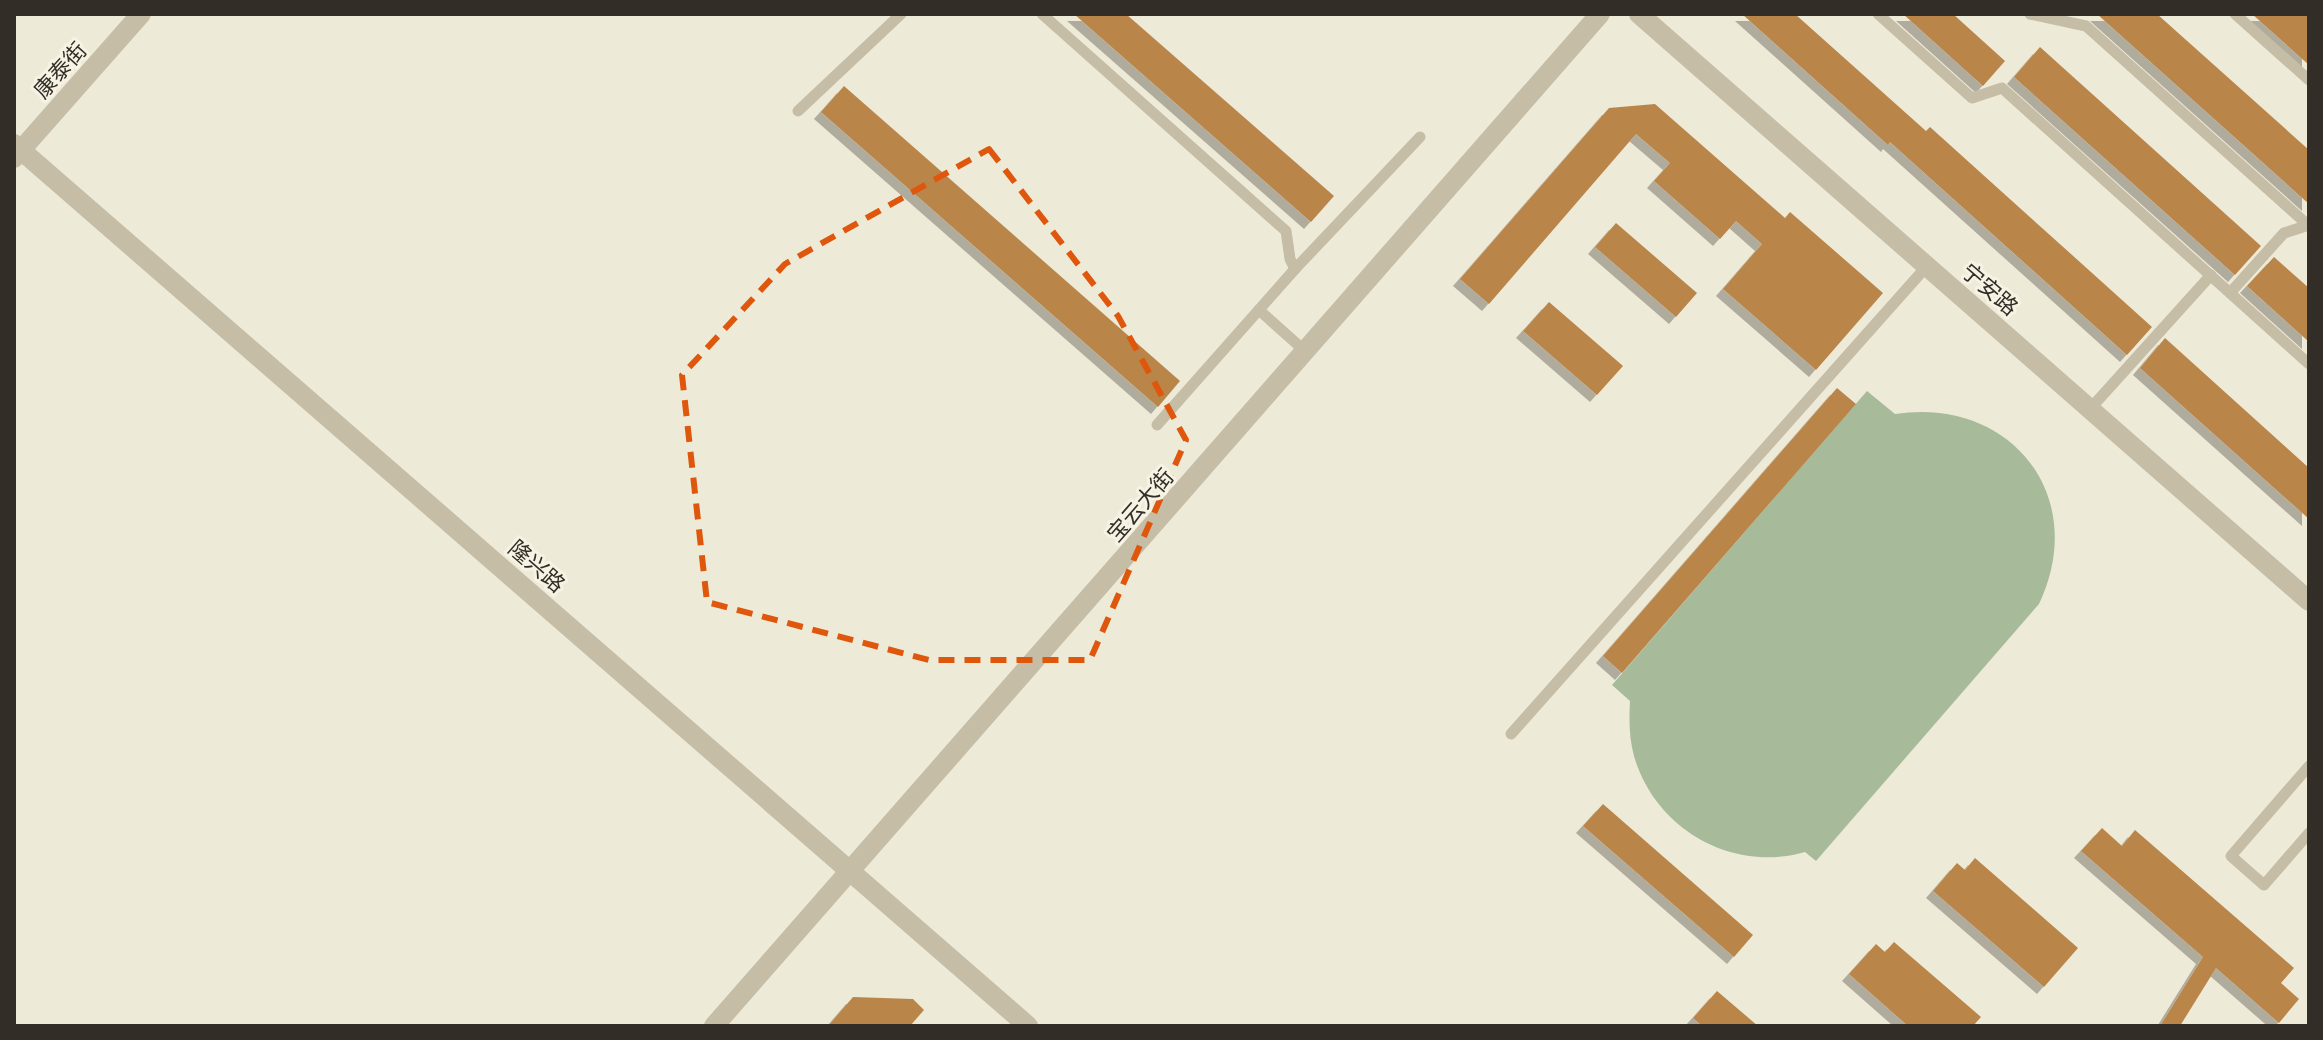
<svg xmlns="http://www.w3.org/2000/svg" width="2323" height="1040" font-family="Raleway,'Noto Sans SC',sans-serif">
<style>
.green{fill:#a7bb9a}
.building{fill:#ba854a;filter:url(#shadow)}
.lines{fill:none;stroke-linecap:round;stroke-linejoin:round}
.service{stroke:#c5bda6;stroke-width:11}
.tertiary{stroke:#c5bda6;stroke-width:20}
.marked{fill:none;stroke:#df570d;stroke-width:6;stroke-dasharray:16 10;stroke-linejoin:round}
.labels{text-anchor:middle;stroke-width:6;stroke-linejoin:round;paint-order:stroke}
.street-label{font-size:22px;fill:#322d26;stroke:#f7f3e4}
</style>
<defs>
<filter id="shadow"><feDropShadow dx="-7" dy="7" stdDeviation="0" flood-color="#0004"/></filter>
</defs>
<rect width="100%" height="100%" fill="#eeead8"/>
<path class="green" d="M1867 391 1895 414C2011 396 2090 497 2039 604L1816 861 1805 852C1732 873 1655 829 1634 756 1629 738 1629 720 1630 701L1612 685Z"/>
<g class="building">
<polygon points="1074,14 1126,14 1334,196 1311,222"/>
<polygon points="1742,14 1795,14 1926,131 1930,127 2152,327 2127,355 1890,142 1888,145"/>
<polygon points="1903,14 1953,14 2005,61 1983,86"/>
<polygon points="2097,14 2157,14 2309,150 2309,204"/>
<polygon points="2252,14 2309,14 2309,65"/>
<polygon points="2040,47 2261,246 2235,275 2014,77"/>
<polygon points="844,86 1180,381 1158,407 821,112"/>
<polygon points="1655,104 1785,218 1790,212 1883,293 1816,370 1723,289 1762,244 1736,221 1720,239 1654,181 1670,163 1636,134 1489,304 1460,279 1609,108"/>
<polygon points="1616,223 1697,293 1676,317 1595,247"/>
<polygon points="2274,257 2309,288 2309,342 2247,286"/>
<polygon points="1549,302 1623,366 1597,395 1523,331"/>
<polygon points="2165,338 2309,468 2309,519 2140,368"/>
<polygon points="1837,388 1856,404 1622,673 1603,656"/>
<polygon points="1603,804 1753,935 1734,957 1583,826"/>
<polygon points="2102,828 2122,846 2135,830 2294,968 2281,983 2299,999 2279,1023 2216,968 2180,1026 2160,1026 2203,957 2081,851"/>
<polygon points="1975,858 2078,948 2044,987 1933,891 1957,863 1965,870"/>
<polygon points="1894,942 1981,1017 1973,1026 1908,1026 1849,974 1876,944 1885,952"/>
<polygon points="1717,991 1758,1026 1702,1026 1693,1018"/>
<polygon points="853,997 913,999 924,1010 910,1026 828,1026"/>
</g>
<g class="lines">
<g class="service">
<polyline points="1042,14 1286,231 1290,259 1295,269"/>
<polyline points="1878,14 1972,98 2002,88 2309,364"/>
<polyline points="2030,14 2086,26 2309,226"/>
<polyline points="2235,14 2309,80"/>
<polyline points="798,111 901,14"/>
<polyline points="2230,293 2284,233 2309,225"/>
<polyline points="1259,310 1306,352"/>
<polyline points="2090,409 2211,275"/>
<polyline points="1157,425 1295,269 1420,137"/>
<polyline points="1511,734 1927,266"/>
<polyline points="2309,766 2231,856 2264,885 2309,833"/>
</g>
<g class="tertiary">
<polyline points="1639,14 2309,601"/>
<polyline points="14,144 1028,1026"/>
<polyline points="14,158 141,14"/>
<polyline points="714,1026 1600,14"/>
</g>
</g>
<path class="marked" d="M989 149 1118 316 1186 440 1090 660H929L707 602 682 375 785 264Z"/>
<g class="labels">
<g class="street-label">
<text transform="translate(60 70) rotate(-48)" y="8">康泰街</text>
<text transform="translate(1990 289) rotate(41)" y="8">宁安路</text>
<text transform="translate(1140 505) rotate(-49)" y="8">宝云大街</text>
<text transform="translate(537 566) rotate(41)" y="8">隆兴路</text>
</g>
</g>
<rect width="2323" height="1040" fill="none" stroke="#322d26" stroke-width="32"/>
</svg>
